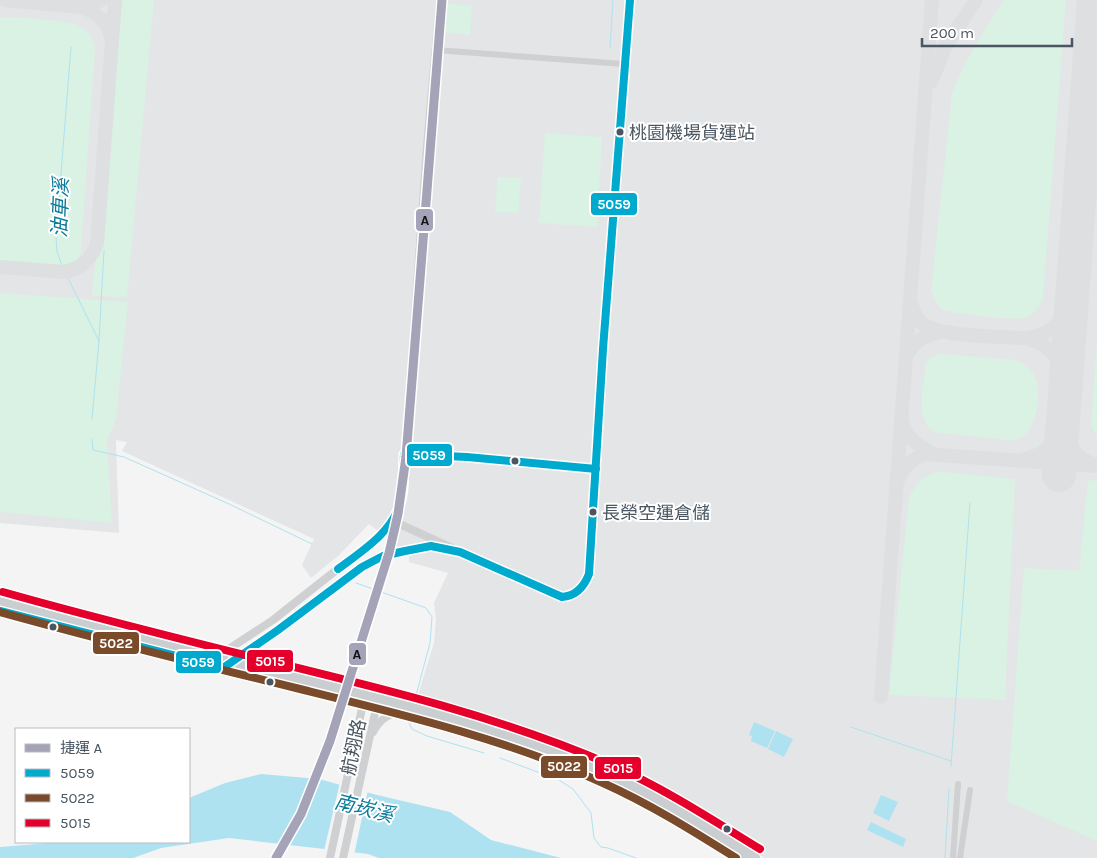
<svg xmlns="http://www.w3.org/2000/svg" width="1097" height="858" font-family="Karla,'Noto Sans TC',sans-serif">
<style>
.airport{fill:#e4e5e7}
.green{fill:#d9f2e3}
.water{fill:#aee2f0}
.pier{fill:#f4f4f4}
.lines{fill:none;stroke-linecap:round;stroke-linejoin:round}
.stream{stroke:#aee2f0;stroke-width:1}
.taxiway{stroke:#dedfe0;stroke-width:14}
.runway{stroke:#dedfe0;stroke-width:34}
.minor{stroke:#ced0d2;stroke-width:6}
.tertiary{stroke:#ced0d2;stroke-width:8}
.primary{stroke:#caced1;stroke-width:10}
.bus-1-casing{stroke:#fff;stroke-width:11}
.bus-2-casing{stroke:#fff;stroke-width:11}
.bus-3-casing{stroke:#fff;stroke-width:11}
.bus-1{stroke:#00a9ce;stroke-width:8}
.bus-2{stroke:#7a4b2a;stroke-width:8}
.bus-3{stroke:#e4002b;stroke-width:8}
.metro-1-casing{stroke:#fff;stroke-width:12}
.metro-1{stroke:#a4a3b8;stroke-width:9}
.bus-dot{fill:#4a5661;stroke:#fff;stroke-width:2}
.labels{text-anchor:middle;stroke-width:4;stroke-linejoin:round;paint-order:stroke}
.bus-label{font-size:18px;fill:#4a5661;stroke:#fff;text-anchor:start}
.street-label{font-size:19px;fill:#4a5661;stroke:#fff}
.water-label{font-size:20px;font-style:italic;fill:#0c7c9b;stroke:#fff}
.line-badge{stroke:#fff;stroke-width:2}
.badge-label{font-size:14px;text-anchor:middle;font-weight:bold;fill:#fff}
.pale-badge-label{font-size:14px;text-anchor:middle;font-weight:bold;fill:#111}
</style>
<rect width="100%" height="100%" fill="#f4f4f4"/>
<polygon class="airport" points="0,0 1097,0 1097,858 765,858 670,799 626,776 601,765 417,698 434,643 436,620 434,603 448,573 409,562 409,555 369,524 338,556 311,578 302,565 314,539 122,451 127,442 116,440 119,533 0,523"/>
<g class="green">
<polygon points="121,0 154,0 127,298 92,295"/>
<path d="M1004 0H1066L1043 297C1040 308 1033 315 1022 318 1013 321 954 313 942 310L937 304 931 291 952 93C966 58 983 32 1004 0Z"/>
<polygon points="446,3 472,6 470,35 444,32"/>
<path d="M0 17C13 17 67 20 78 25 88 30 93 38 95 49L81 251 71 271 59 276 0 272Z"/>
<polygon points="545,133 602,137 597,227 539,223"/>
<polygon points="498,177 521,178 518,213 495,212"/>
<polygon points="0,293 128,302 116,419 107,441 112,523 0,512"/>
<polygon points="1097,341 1097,435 1091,425"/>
<path d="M940 354 1015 360C1024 364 1031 368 1035 377 1042 395 1037 437 1013 440 1008 441 1000 439 994 438 976 437 958 435 940 433 912 428 924 384 926 363L930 358Z"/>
<path d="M943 472 1015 479 1005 700 889 695 909 498C916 483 925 473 943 472Z"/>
<polygon points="1088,480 1097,481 1097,841 1007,801 1024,568 1079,571"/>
</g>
<g class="water">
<polygon points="754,722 775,731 767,748 751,741 752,736 749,735"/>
<polygon points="776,731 793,739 784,757 768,749"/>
<polygon points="261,774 319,779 377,795 450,812 491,840 561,858 379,858 368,854 229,838 161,848 133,858 0,858 0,847 62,842 189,842 189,798 225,783"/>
<polygon points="881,795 898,802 889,821 873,813"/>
<polygon points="871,822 906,839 903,847 867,830"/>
</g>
<polygon class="pier" points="340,782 368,790 354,855 324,851"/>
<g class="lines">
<g class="stream">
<polyline points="71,47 56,237 57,252 63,268 99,341 92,419"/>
<polyline points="610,48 613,0"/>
<polyline points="99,340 104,251"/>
<polyline points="92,439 93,450 124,457 229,504 312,544"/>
<polyline points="356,583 426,608 432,617 430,643 415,699"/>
<polyline points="409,723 412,729 427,736 484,753"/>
<polyline points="851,727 951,761"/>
<polyline points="500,758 559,780 573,789 591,813 594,838 601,847 608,848 636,858"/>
<polyline points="951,766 970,503"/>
<polyline points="945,858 949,789"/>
</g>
<g class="taxiway">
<path d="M4 0 81 7C95 12 108 21 111 37"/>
<polyline points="81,7 92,5 101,0"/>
<polyline points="931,82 946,45 976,0"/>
<path d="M0 267 64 272C81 269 90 260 97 244L115 0"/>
<path d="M911 303C913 310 916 318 922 323 938 337 1003 337 1026 338 1055 346 1062 363 1065 391"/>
<path d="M1027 338C1055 333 1065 320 1072 293"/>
<path d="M906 356C914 342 924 335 940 332"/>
<path d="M902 420C905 438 918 446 934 454"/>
<path d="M1063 421C1065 440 1073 457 1093 464"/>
<path d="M1025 459C1046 455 1059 439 1063 418"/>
<path d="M898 480C902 467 912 460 924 454L1097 466"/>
<polyline points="881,697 932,0"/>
</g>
<polyline class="runway" points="1059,475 1094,0"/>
<g class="minor">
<polyline points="435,50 624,64"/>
<polyline points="404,454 426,146 439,0"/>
<polyline points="953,858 958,784"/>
<polyline points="960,858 970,790"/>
</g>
<g class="tertiary">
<polyline points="393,521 452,548"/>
<polyline points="212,660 273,620 377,538 393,521 401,500 404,454 467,457 596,469"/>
<path d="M229 664 278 630 362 567 383 556 405 551 431 546 460 552 562 597C576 597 584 587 589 574L603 349 627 23 630 0"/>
<path d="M373 732C379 721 386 715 398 712"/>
<polyline points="330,858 364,699"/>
<polyline points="343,858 377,704"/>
</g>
<g class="primary">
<path d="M0 602C94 628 190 652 285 675 394 702 501 728 605 773 658 796 706 828 755 858"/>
<polyline points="0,611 113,641 398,712 524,748"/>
<polyline points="589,773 665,811"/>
<polyline points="689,824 741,858"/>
</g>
<defs>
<g id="bus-1">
<path d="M338 569C362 551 393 532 401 501 405 486 403 469 404 454L467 457 596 469"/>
<path d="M0 611 223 668 278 630 362 567 383 556 405 551 431 546 460 552 562 597C576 596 584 587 589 574L603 349 630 0"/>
</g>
<path id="bus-2" d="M0 612C101 640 202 665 304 690 405 715 508 740 603 783 650 804 693 831 736 858"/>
<path id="bus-3" d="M3 592C91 617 180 639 269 661 384 689 500 717 609 764 662 787 711 819 760 849"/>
</defs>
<use href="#bus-1" class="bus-1-casing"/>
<use href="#bus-2" class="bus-2-casing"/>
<use href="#bus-3" class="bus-3-casing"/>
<use href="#bus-1" class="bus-1"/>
<use href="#bus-2" class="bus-2"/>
<use href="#bus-3" class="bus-3"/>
<defs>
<polyline id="metro-1" points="276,858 301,814 330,741 389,553 398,514 406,457 442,0"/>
</defs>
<use href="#metro-1" class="metro-1-casing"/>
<use href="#metro-1" class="metro-1"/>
</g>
<g class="bus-dot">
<circle cx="620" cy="132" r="4.5"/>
<circle cx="515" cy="461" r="4.5"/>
<circle cx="593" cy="512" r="4.5"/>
<circle cx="53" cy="627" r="4.5"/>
<circle cx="270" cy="682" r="4.5"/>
<circle cx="727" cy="829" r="4.5"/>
</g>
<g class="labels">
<g class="bus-label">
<text x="629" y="139">桃園機場貨運站</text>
<text x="602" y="519">長榮空運倉儲</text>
</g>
<g class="street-label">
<text transform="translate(353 747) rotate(-78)" y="7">航翔路</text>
</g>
<g class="water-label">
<text transform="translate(60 208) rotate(-88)" y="7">油車溪</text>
<text transform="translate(364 808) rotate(14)" y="7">南崁溪</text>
</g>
</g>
<g class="line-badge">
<rect x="590" y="192" width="48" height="24" rx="5" fill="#00a9ce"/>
<rect x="415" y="208" width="19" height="24" rx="5" fill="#a4a3b8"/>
<rect x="406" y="443" width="47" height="24" rx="5" fill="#00a9ce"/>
<rect x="92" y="631" width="48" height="24" rx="5" fill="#7a4b2a"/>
<rect x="348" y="642" width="19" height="24" rx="5" fill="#a4a3b8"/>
<rect x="246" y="649" width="48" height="24" rx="5" fill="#e4002b"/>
<rect x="175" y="650" width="47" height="24" rx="5" fill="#00a9ce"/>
<rect x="540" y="755" width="48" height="24" rx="5" fill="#7a4b2a"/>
<rect x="594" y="756" width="48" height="24" rx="5" fill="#e4002b"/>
</g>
<g class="badge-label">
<text x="614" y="209">5059</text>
<text x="429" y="460">5059</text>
<text x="116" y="648">5022</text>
<text x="270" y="666">5015</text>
<text x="198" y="667">5059</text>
<text x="564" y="771">5022</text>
<text x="618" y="773">5015</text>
</g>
<g class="pale-badge-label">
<text x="425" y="225">A</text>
<text x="357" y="659">A</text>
</g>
<rect x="15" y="728" width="175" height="115" fill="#ffffff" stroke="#b7bbc0"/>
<rect x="25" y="744" width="25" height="8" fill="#a4a3b8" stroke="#b7bbc0"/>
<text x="60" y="753" font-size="15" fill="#4a5661">捷運 A</text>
<rect x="25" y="769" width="25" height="8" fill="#00a9ce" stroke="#b7bbc0"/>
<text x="60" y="778" font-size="15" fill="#4a5661">5059</text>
<rect x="25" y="794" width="25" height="8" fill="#7a4b2a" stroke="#b7bbc0"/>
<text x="60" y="803" font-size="15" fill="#4a5661">5022</text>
<rect x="25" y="819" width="25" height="8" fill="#e4002b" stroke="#b7bbc0"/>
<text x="60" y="828" font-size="15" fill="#4a5661">5015</text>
<path d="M922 38v8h150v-8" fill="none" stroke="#4a5661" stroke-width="2.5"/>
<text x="930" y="38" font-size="15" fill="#4a5661" stroke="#ffffff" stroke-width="4" paint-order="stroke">200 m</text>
</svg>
